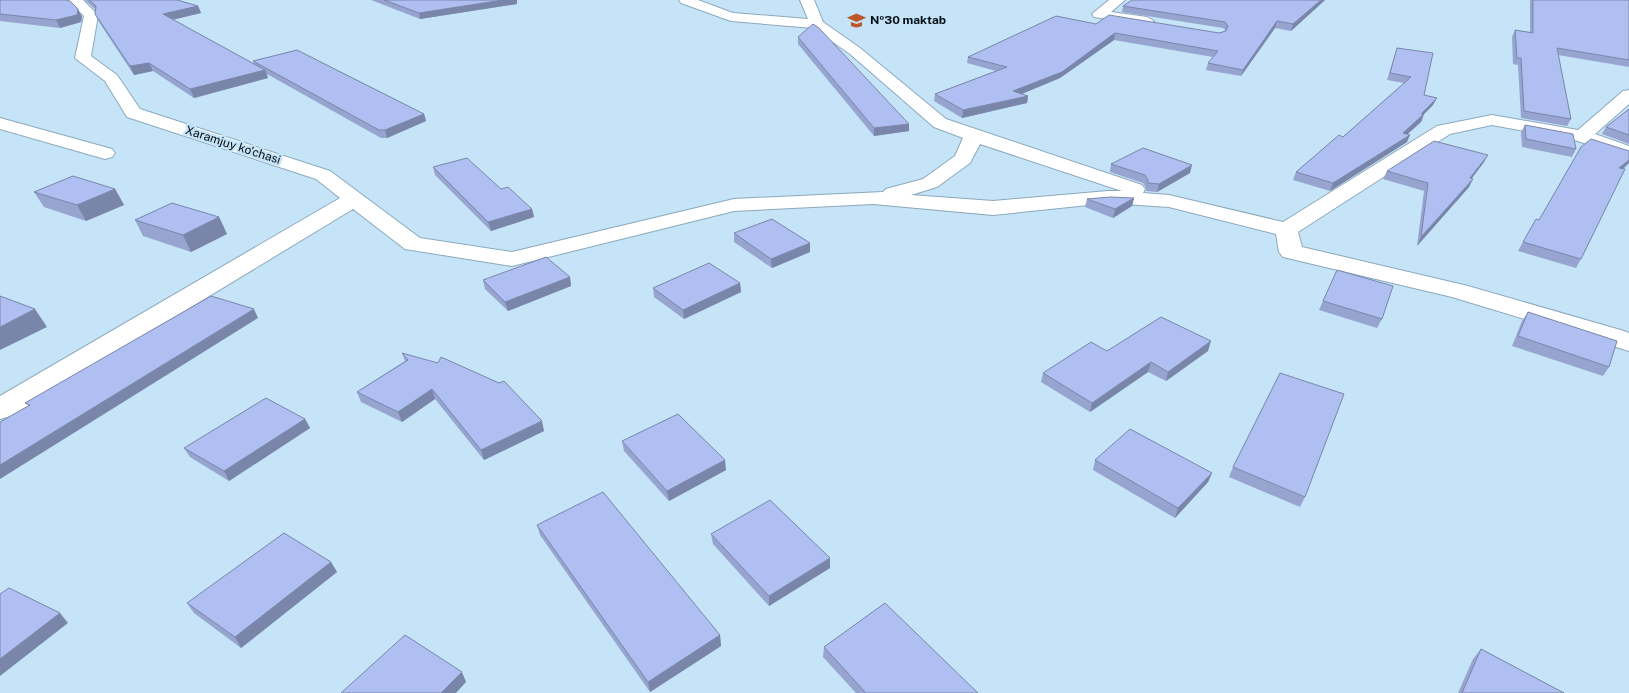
<svg xmlns="http://www.w3.org/2000/svg" width="1629" height="693" font-family="'Public Sans',sans-serif">
<style>
.lines{fill:none;stroke-linecap:round;stroke-linejoin:round}
.street-casing{stroke:#8ca9bc;stroke-width:2}
.street{fill:#fff;fill-rule:evenodd}
.wall{fill:#96a4cf}
.shaded-wall{fill:#7a86a9}
.building{fill:#afbff1;stroke:#7a86a9}
.labels{text-anchor:middle;stroke-width:4.5;stroke-linejoin:round;paint-order:stroke}
.far-poi-label{font-size:12px;font-weight:bold;fill:#040d13;stroke:#c5e4f8;text-anchor:start}
.far-street-label{font-size:12px;fill:#040d13;stroke:#c5e4f8}
</style>
<rect width="100%" height="100%" fill="#c5e4f8"/>
<g class="lines">
<defs>
<g id="street">
<path d="M51 0H83L98 15 91 56 117 75 140 109 330 171 420 238 512 252 734 199 883 192 886 189 923 179 955 156 963 138 934 127 850 54 813 28 731 21 681 3 679 0H698L733 13 808 19 800 0H814L823 22 860 48 946 119 1142 185 1145 189 1143 193 1169 195 1283 222 1437 126 1492 115 1578 130 1623 91 1629 90V104L1595 134 1629 146V159L1578 141 1492 125 1450 134 1298 232 1302 247 1468 286 1624 331 1629 333V351L1452 297 1283 257 1279 252 1276 234 1169 207 1108 203 993 215 873 204 734 211 512 266 405 249 353 209 11 416 0 419V396L340 198 316 179 127 117 105 81 75 58 84 16 74 6 53 3ZM980 144 1122 191H1108L993 201 911 195 937 187 970 163Z"/>
<polygon points="1109,0 1125,0 1111,12 1147,17 1154,21 1147,25 1094,17 1092,14"/>
<polygon points="0,118 112,149 115,153 112,157 105,159 0,129"/>
</g>
</defs>
<use href="#street" class="street-casing"/>
<use href="#street" class="street"/>
</g>
<g class="wall">
<polygon points="0,0 82,17 81,22 60,28 0,21"/>
<polygon points="85,0 177,0 198,6 201,13 173,20 254,64 253,61 424,114 426,121 387,138 381,138 267,74 268,78 194,98 153,71 134,75 99,22 95,14 96,10"/>
<polygon points="371,0 517,0 517,4 420,19"/>
<polygon points="1325,0 1291,31 1275,28 1241,76 1206,70 1208,63 1213,57 1114,40 1060,78 1022,94 1028,96 1027,103 962,118 934,101 935,94 996,71 967,63 968,57 1096,24 1219,33 1226,31 1223,28 1122,12 1123,6"/>
<polygon points="1530,0 1629,0 1629,67 1558,55 1571,119 1567,126 1521,118 1518,65 1513,64 1512,37 1515,30 1530,32"/>
<polygon points="798,37 909,124 909,131 874,136 798,44"/>
<polygon points="1397,48 1424,95 1433,105 1424,114 1421,122 1407,134 1407,142 1330,191 1293,180 1296,172 1343,137 1404,83 1387,80"/>
<polygon points="1629,109 1629,144 1602,134 1606,127"/>
<polygon points="1525,125 1576,149 1572,157 1522,147 1521,132"/>
<polygon points="1629,151 1629,163 1623,169 1581,259 1576,268 1518,251 1536,219 1539,220"/>
<polygon points="1484,162 1472,178 1469,187 1417,246 1424,191 1383,179 1387,171"/>
<polygon points="1111,164 1190,173 1157,192 1146,191 1146,188 1143,183 1110,172"/>
<polygon points="433,167 501,189 532,209 534,217 491,231 435,175"/>
<polygon points="115,189 124,205 86,221 44,207 34,192"/>
<polygon points="1134,198 1132,206 1113,218 1085,207 1087,199"/>
<polygon points="219,217 227,234 191,252 143,236 135,220"/>
<polygon points="734,233 810,243 810,252 772,268 734,242"/>
<polygon points="1337,270 1382,319 1377,328 1319,310"/>
<polygon points="570,277 571,286 508,311 485,289 483,280"/>
<polygon points="740,283 741,292 684,319 654,297 653,288"/>
<polygon points="1528,312 1609,367 1603,376 1512,346 1522,321"/>
<polygon points="1107,351 1208,351 1166,381 1148,372 1090,412 1041,382 1043,373"/>
<polygon points="402,353 544,431 484,460 435,399 402,422 361,402 357,392 405,361"/>
<polygon points="305,419 310,428 229,481 190,457 184,448"/>
<polygon points="622,441 726,470 669,501 624,451"/>
<polygon points="1095,460 1212,473 1208,482 1175,518 1093,470"/>
<polygon points="1233,467 1305,497 1300,507 1229,477"/>
<polygon points="537,525 720,635 721,646 650,692 540,535"/>
<polygon points="711,534 830,568 769,606 713,544"/>
<polygon points="331,562 337,572 241,648 194,613 187,603"/>
<polygon points="824,647 978,693 856,693 823,657"/>
<polygon points="1481,649 1564,693 1458,693 1473,659"/>
</g>
<g class="shaded-wall">
<polygon points="503,0 517,0 517,4 420,19 419,13"/>
<polygon points="1321,0 1325,0 1291,31 1293,24"/>
<polygon points="198,6 201,13 166,21 163,14"/>
<polygon points="78,9 82,17 81,22 60,28 56,20"/>
<polygon points="1277,21 1275,28 1241,76 1243,70"/>
<polygon points="1115,33 1114,40 1060,78 1012,98 1013,91"/>
<polygon points="149,63 153,71 134,75 130,66"/>
<polygon points="265,70 268,78 194,98 190,89"/>
<polygon points="1028,96 1027,103 962,118 963,110"/>
<polygon points="1437,98 1433,105 1420,118 1424,114 1421,122 1400,141 1403,133 1421,114"/>
<polygon points="424,114 426,121 387,138 385,130"/>
<polygon points="909,124 909,131 874,136 874,128"/>
<polygon points="1410,135 1407,142 1330,191 1333,183"/>
<polygon points="1488,155 1484,162 1466,186 1470,178"/>
<polygon points="1629,160 1629,163 1615,176 1619,168"/>
<polygon points="1192,165 1190,173 1157,192 1159,184"/>
<polygon points="1473,179 1469,187 1417,246 1421,237"/>
<polygon points="115,189 124,205 86,221 77,205"/>
<polygon points="1134,198 1132,206 1113,218 1115,209"/>
<polygon points="532,209 534,217 491,231 488,222"/>
<polygon points="219,217 227,234 191,252 183,235"/>
<polygon points="810,243 810,252 772,268 771,259"/>
<polygon points="570,277 571,286 508,311 505,302"/>
<polygon points="740,283 741,292 684,319 683,310"/>
<polygon points="35,309 47,327 0,350 0,327"/>
<polygon points="254,309 258,318 0,479 0,465"/>
<polygon points="1211,341 1208,351 1166,381 1168,372"/>
<polygon points="1151,362 1148,372 1090,412 1092,403"/>
<polygon points="432,389 435,399 402,422 398,412"/>
<polygon points="305,419 310,428 229,481 224,471"/>
<polygon points="542,421 544,431 484,460 481,450"/>
<polygon points="725,460 726,470 669,501 667,491"/>
<polygon points="1212,473 1208,482 1175,518 1178,508"/>
<polygon points="830,558 830,568 769,606 769,596"/>
<polygon points="331,562 337,572 241,648 235,637"/>
<polygon points="60,613 68,623 0,676 0,659"/>
<polygon points="720,635 721,646 650,692 648,682"/>
<polygon points="462,672 466,682 456,693 441,693"/>
</g>
<g class="building">
<polygon points="0,0 66,0 70,1 78,9 77,15 56,20 0,14"/>
<polygon points="89,0 177,0 198,6 163,14 265,70 190,89 149,63 130,66 95,14 96,6"/>
<polygon points="384,0 503,0 419,13"/>
<polygon points="1132,0 1321,0 1293,24 1277,21 1243,70 1208,63 1218,51 1115,33 1062,72 1013,91 1028,96 963,110 935,94 1007,67 968,57 1056,16 1096,24 1109,15 1219,33 1226,31 1228,26 1225,22 1123,6"/>
<polygon points="1533,0 1629,0 1629,60 1557,48 1571,119 1524,111 1521,58 1517,58 1515,30 1533,33"/>
<polygon points="813,24 819,28 909,124 874,128 798,37"/>
<polygon points="1397,48 1433,53 1424,95 1437,98 1421,114 1424,114 1403,133 1410,135 1333,183 1296,172 1339,135 1343,137 1411,77 1390,73"/>
<polygon points="297,50 424,114 385,130 379,130 253,61"/>
<polygon points="1629,109 1629,135 1606,127"/>
<polygon points="1525,125 1573,134 1576,149 1526,139"/>
<polygon points="1591,139 1629,151 1629,160 1619,168 1625,169 1581,259 1523,242 1536,219 1539,220 1581,147"/>
<polygon points="1434,141 1488,155 1470,178 1473,179 1421,237 1428,183 1387,171"/>
<polygon points="1143,148 1192,165 1159,184 1148,183 1148,180 1145,175 1111,164"/>
<polygon points="467,158 501,189 508,187 532,209 488,222 433,167"/>
<polygon points="73,176 115,189 77,205 34,192"/>
<polygon points="1110,197 1134,198 1115,209 1087,199"/>
<polygon points="172,203 219,217 183,235 135,220"/>
<polygon points="772,219 810,243 771,259 734,233"/>
<polygon points="546,257 570,277 505,302 483,280"/>
<polygon points="709,263 740,283 683,310 653,288"/>
<polygon points="1337,270 1393,286 1382,319 1323,301"/>
<polygon points="0,296 35,309 0,327"/>
<polygon points="211,296 254,309 0,465 0,422 30,405 25,403"/>
<polygon points="1528,312 1617,341 1609,367 1518,336"/>
<polygon points="1161,317 1211,341 1168,372 1151,362 1092,403 1043,373 1091,342 1107,351"/>
<polygon points="402,353 438,363 441,357 499,383 504,381 542,421 481,450 432,389 398,412 357,392 408,360"/>
<polygon points="1280,373 1344,394 1305,497 1233,467"/>
<polygon points="266,398 305,419 224,471 184,448"/>
<polygon points="678,414 725,460 667,491 622,441"/>
<polygon points="1130,429 1212,473 1178,508 1095,460"/>
<polygon points="603,492 720,635 648,682 537,525"/>
<polygon points="770,500 830,558 769,596 711,534"/>
<polygon points="284,533 331,562 235,637 187,603"/>
<polygon points="9,588 60,613 0,659 0,594"/>
<polygon points="885,603 978,693 866,693 824,647"/>
<polygon points="405,635 462,672 441,693 341,693"/>
<polygon points="1481,649 1564,693 1462,693"/>
</g>
<defs>
<symbol id="school-bare" viewBox="-9 -9 18 18"><path d="M0-5L7-2L0 1L-7-2ZM-4 1L0 2.5L4 1V4Q0 6-4 4Z" fill="#bd562a" stroke="#c5e4f8" stroke-width="2.5" paint-order="stroke"/></symbol>
</defs>
<g fill-rule="evenodd">
<use href="#school-bare" x="844" y="8" width="25" height="25"/>
</g>
<g class="labels">
<g class="far-poi-label">
<text x="870" y="24">№30 maktab</text>
</g>
<g class="far-street-label">
<text transform="translate(233 145) rotate(18)" y="4">Xaramjuy ko'chasi</text>
</g>
</g>
</svg>
